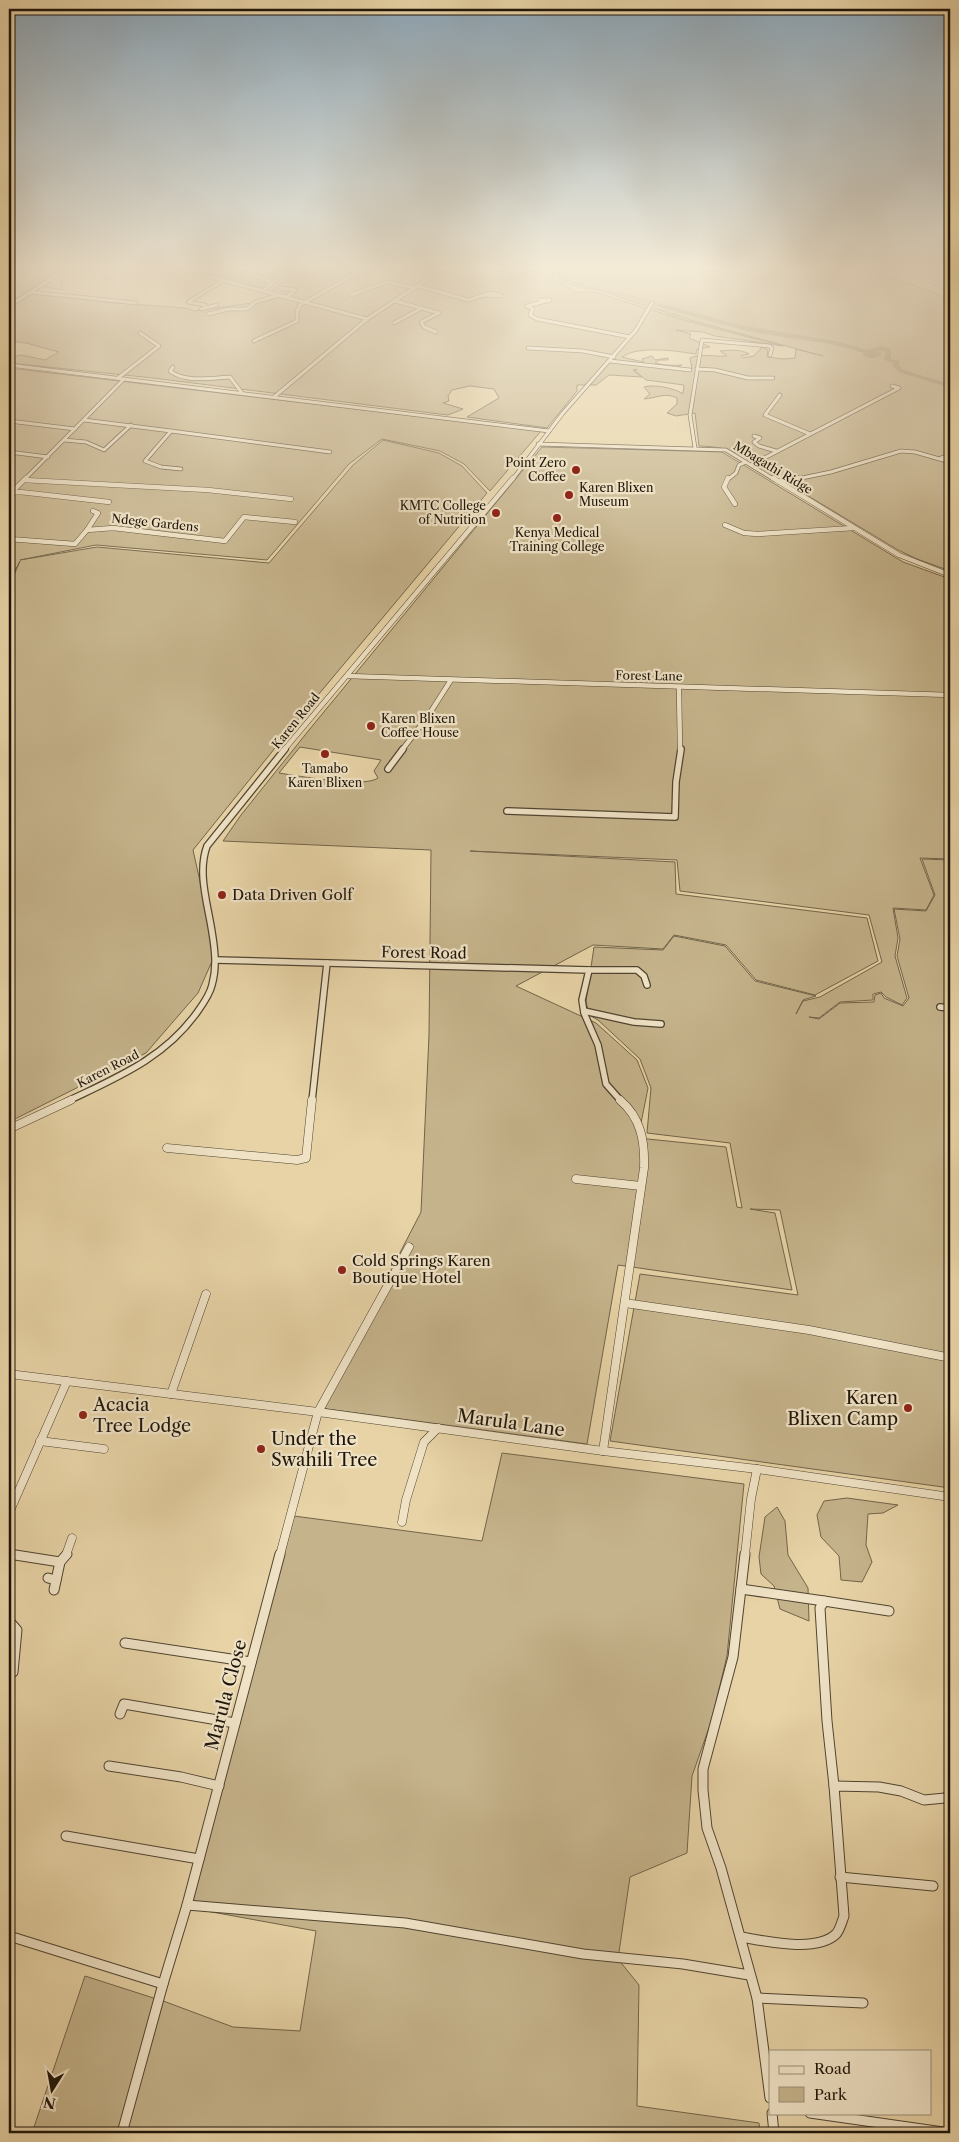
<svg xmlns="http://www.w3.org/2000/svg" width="959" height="2142" font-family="'Libre Caslon Text',serif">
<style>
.green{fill:#c5b38b;stroke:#72644a;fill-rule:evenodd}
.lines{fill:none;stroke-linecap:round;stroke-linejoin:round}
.river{fill:#a39271;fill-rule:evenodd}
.minor-far4-casing{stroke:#504431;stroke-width:4.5}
.minor-far3-casing{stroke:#504431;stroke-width:5.5}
.minor-far2-casing{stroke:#504431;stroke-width:8}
.minor-far1-casing{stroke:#504431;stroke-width:9}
.minor-casing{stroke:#504431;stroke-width:11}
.tertiary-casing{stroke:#504431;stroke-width:5}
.minor-far4{stroke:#efe2c5;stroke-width:3}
.minor-far3{stroke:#efe2c5;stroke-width:4.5}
.minor-far2{stroke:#efe2c5;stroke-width:5.5}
.minor-far1{stroke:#efe2c5;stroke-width:8}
.minor{stroke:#efe2c5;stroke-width:9}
.tertiary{stroke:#efe2c5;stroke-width:4}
.poi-dot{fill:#8f2418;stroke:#efe2c5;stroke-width:2}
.labels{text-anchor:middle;stroke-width:4.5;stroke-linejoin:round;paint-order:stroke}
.far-poi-label{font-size:12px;fill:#1e150a;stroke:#efe2c5;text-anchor:end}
.far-street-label{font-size:12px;fill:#1e150a;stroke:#efe2c5}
.poi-label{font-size:15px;fill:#1e150a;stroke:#efe2c5;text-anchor:start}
.street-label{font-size:15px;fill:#1e150a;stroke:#efe2c5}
.near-poi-label{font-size:18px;fill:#1e150a;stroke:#efe2c5;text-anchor:start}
.near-street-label{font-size:18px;fill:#1e150a;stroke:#efe2c5}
</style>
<rect width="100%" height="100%" fill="#e7d3a6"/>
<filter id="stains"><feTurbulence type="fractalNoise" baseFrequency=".004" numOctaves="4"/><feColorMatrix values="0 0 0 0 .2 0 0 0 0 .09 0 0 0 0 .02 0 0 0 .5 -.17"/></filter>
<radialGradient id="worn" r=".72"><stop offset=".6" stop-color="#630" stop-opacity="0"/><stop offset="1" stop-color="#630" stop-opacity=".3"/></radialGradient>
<g class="green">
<path d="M9 270H112V272L120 274 114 279 107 280 105 275C91 273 70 268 60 280L62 281 63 290 44 287 40 283 9 303Z"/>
<polygon points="180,270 264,270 277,273 261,288"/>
<path d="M295 270H873L950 299V571L917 559 898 550 762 468C738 452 728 447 699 446L695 413 676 416 667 413 677 404V398C665 392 657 398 644 399L650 394 644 387C653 384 675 388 683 394L684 385 646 380 635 371 637 369 633 370 642 377 609 375 596 385H577V391L547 428 467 417 499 398 494 389 470 386 452 390 448 396 449 401 443 403 463 409 448 415 153 378 9 363V358L21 355 45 360 59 352 26 343 9 341V309L33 293 117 303 185 308 194 311 273 300V290ZM552 275 690 320 823 356 796 349 795 358 783 359 767 357 768 350 762 347 754 356 743 358 741 356 749 354C741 349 729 350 720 351L727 356C714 357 703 353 690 358L692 369 690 371 678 367 682 365C674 366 663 365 655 363L659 360H668V358L655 360 652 356 642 359 645 366 643 362 622 357C639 345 676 351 696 354L697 349 710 347 689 338 691 334 676 330 703 332 715 336 783 346 687 321 595 292H576L552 278Z"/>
<polygon points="9,368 541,431 490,491 464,464 440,451 382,439 349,464 267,560 96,545 20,560 97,547 269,563 353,465 383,440 439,453 462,466 487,493 308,707 193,850 215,949 213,959 198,993 146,1053 9,1122 9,587 20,561 9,582"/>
<path d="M542 447 722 452 903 562 950 579V859L920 858 934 895 926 910 893 908 898 938 895 956 907 998 902 1005 886 997 881 992 873 994V1000L840 1002 819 1018 809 1017 819 1019 840 1003 874 1002 875 995 881 993 884 998 903 1006 909 998 897 956 900 939 894 909 926 911 935 895 922 859 950 860V1488L610 1441 640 1274 798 1295 780 1210 750 1209 775 1213 792 1290 618 1265 587 1444 320 1408 421 1212 429 1035 431 850 223 841 241 815 309 730ZM300 747 381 760 374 771 378 778C366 788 298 776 279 773ZM470 851 677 860 680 891 869 915 882 962 820 997 803 1001 796 1014 803 1000 816 996 755 981 725 946 674 936 663 950 594 947 586 1001 589 1015 598 1020 640 1059 651 1088 647 1133 730 1143 742 1208 737 1207 726 1147 638 1138 648 1088 637 1060 596 1023 516 986 593 945 663 949 674 935 726 945 756 980 815 995 878 961 867 918 676 894 675 862Z"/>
<polygon points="502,1453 744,1484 727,1656 711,1722 692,1776 687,1853 630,1877 618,1959 639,1985 637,2106 759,2123 760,2133 32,2133 85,1976 166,2002 233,2027 300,2031 316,1931 190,1908 294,1516 482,1541"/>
<polygon points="847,1498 898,1505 883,1513 868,1514 866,1545 872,1562 862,1582 841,1580 839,1556 821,1537 817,1515 824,1501"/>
<polygon points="777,1507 785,1521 788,1555 808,1588 809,1621 780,1609 774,1586 761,1574 759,1557 765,1517"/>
</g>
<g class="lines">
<path class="river" d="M556 270H562L564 279 576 284 618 292 740 325 836 341 867 350 882 346 891 349V359L899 361V365L903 370 950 384V388L899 372 892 365 893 363 884 360 886 351H877L882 354C877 359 868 359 863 355V353C830 341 794 340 759 333 710 323 663 307 614 294 596 290 577 290 559 281Z"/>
<defs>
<g id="minor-far4">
<polyline points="185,270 367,319"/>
<polyline points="244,272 273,283"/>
<polyline points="418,286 468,300 491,293 502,296 485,295"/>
<polyline points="280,288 295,290 287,297"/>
<polyline points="263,291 290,270"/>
<polyline points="31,292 136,303"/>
<polyline points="351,295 387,282 415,288"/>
<polyline points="395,301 439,313"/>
<polyline points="541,302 540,300 550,300 527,306 533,309 530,315 537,319 630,337"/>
<polyline points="205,305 188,302 224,280"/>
<polyline points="9,306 65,270"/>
<polyline points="201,309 217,305"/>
<polyline points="208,314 229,309 247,309 255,302 279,295"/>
<polyline points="394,323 422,308"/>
<polyline points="436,332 424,327 421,322 439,313"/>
<polyline points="254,341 297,321 297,311 300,305 362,270"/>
<polyline points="528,348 583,351 614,357"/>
<polyline points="610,361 690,370"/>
<polyline points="9,365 549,431"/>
<path d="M173 367 170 371C185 383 212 378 230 377L242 393"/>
<polyline points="697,369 715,370 748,378 773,378"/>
<polyline points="118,378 159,346 140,333"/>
<polyline points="780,395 765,415 810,434"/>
<polyline points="274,397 367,319 437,273 435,270"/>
<polyline points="84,420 171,431"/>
<polyline points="9,421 75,429"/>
<polyline points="754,436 760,438 754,442 759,446 776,451"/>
<polyline points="64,440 86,442 104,450 131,425"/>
<polyline points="538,444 726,450 775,480"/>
<polyline points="695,448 690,415 702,340 769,346 772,348 770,355"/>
<polyline points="9,452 48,457"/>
<polyline points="941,458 950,455"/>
<polyline points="751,465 899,388 892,386"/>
<polyline points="181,469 161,467 145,461 171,431 330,452"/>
<polyline points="24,480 124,379"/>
<polyline points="512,480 563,413 636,330 652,303"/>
<polyline points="727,480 736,473 739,465 746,462"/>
<polyline points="792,480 831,472 901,451 915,452 950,462"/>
</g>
<g id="minor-far3">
<polyline points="728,478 724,487 735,504"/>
<polyline points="773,478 899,555 950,575"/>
<polyline points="24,480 208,490 291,499"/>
<polyline points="779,482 798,478"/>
<polyline points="10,493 20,492 109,502"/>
<polyline points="9,495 26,478"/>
<polyline points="9,509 12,505"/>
<polyline points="725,525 744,533 758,534 854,528"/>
<polyline points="87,530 98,513 93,511"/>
<polyline points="9,539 75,544 87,530 113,528 225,541 244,517 295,522"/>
<polyline points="347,676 950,695"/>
<polyline points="679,687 680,750"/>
<polyline points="284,750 513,478"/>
<polyline points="402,750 428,716 451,680"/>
</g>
<g id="minor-far2">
<polyline points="388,769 403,749"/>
<polyline points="507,811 675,817 676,782 681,749"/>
<polyline points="216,960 589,970 582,1000 584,1013 598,1045 606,1084 621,1101"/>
<polyline points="589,970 637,970 644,976 647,985"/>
<polyline points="940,1007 950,1008"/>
<polyline points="584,1011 634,1022 661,1024"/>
<path d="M68 1101C118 1077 165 1058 198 1011 203 1004 210 994 212 985 217 967 215 950 212 932 208 905 197 873 207 846L285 749"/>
<polyline points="312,1101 327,963"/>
</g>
<g id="minor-far1">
<polyline points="9,1129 71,1100"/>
<polyline points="167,1148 297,1160 306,1158 312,1100"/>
<polyline points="576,1179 641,1186"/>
<polyline points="625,1303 809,1330 946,1357"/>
<polyline points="9,1374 318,1412 603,1451 757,1469 950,1497"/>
<polyline points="171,1394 206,1294"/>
<polyline points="40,1441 104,1449"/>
<path d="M603 1451 644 1168C645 1141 641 1118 620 1100"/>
<polyline points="9,1513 67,1381"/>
<polyline points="402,1522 406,1500 424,1442 438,1428"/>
<polyline points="9,1554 14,1555"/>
<polyline points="66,1555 72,1538"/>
<polyline points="280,1555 318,1412 409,1247"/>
<polyline points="745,1555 751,1499 757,1469"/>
</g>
<g id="minor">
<polyline points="9,1554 60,1562"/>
<polyline points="745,1554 733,1657 703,1769 703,1790 707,1828 721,1868 757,1998 770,2098"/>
<polyline points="48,1578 56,1580"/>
<polyline points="741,1589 824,1601"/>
<polyline points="54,1590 60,1562 67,1554"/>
<polyline points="9,1621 17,1630 13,1672"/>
<polyline points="125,1643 251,1662"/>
<polyline points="120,1714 124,1704 235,1723"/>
<polyline points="109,1766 181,1777 219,1786"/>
<polyline points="834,1786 827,1721 820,1608 824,1601 889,1611"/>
<polyline points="66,1836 199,1859"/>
<polyline points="840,1877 933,1886"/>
<polyline points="187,1905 405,1923 583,1954 683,1964 749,1975"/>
<path d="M741 1937C765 1941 817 1953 836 1934 840 1930 842 1921 844 1916L834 1786 879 1787 901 1791 924 1800 945 1798 950 1794"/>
<polyline points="9,1938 9,1936 163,1984 122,2133"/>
<polyline points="163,1984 187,1905 280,1554"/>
<polyline points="757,1998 863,2003"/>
<polyline points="772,2113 774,2133"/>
<polyline points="810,2113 950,2133"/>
</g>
<polyline id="tertiary" points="904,270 950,289"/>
</defs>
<use href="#minor-far4" class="minor-far4-casing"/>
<use href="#minor-far3" class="minor-far3-casing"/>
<use href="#minor-far2" class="minor-far2-casing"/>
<use href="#minor-far1" class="minor-far1-casing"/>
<use href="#minor" class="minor-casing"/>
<use href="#tertiary" class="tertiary-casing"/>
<use href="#minor-far4" class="minor-far4"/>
<use href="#minor-far3" class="minor-far3"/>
<use href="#minor-far2" class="minor-far2"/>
<use href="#minor-far1" class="minor-far1"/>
<use href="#minor" class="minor"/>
<use href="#tertiary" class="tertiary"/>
</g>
<linearGradient id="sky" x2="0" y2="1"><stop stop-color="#8ca6b8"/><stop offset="0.47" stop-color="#f4ebd7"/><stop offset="1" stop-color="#f4ebd7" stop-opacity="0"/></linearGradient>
<rect width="959" height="570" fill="url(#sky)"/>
<g class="poi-dot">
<circle cx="576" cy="470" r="5"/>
<circle cx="569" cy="495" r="5"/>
<circle cx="496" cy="513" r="5"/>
<circle cx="557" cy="518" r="5"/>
<circle cx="371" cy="726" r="5"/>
<circle cx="325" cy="754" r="5"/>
<circle cx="222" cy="895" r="5"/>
<circle cx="342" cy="1270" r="5"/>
<circle cx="908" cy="1408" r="5"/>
<circle cx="83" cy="1415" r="5"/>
<circle cx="261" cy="1449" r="5"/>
</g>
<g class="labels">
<g class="far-poi-label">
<text x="566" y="467">Point Zero<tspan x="566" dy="14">Coffee</tspan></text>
<text x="579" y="492" text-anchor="start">Karen Blixen<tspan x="579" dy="14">Museum</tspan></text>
<text x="486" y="510">KMTC College<tspan x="486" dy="14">of Nutrition</tspan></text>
<text x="557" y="537" text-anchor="middle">Kenya Medical<tspan x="557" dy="14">Training College</tspan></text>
<text x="381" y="723" text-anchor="start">Karen Blixen<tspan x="381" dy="14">Coffee House</tspan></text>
<text x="325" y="773" text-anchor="middle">Tamabo<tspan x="325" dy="14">Karen Blixen</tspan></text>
</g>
<g class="far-street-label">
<text transform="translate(773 468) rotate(31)" y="4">Mbagathi Ridge</text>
<text transform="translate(155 523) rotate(6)" y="4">Ndege Gardens</text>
<text transform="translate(649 676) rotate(1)" y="4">Forest Lane</text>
<text transform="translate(296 721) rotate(-51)" y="4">Karen Road</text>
<text transform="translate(108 1069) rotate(-27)" y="4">Karen Road</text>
</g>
<g class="poi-label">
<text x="232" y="900">Data Driven Golf</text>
<text x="352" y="1266">Cold Springs Karen<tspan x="352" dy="17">Boutique Hotel</tspan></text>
</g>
<g class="street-label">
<text transform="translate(424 953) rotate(1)" y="5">Forest Road</text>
</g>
<g class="near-poi-label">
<text x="898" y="1404" text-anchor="end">Karen<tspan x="898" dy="21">Blixen Camp</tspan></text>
<text x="93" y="1411">Acacia<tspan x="93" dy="21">Tree Lodge</tspan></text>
<text x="271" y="1445">Under the<tspan x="271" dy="21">Swahili Tree</tspan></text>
</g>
<g class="near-street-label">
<text transform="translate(511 1423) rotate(8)" y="6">Marula Lane</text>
<text transform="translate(226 1695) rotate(-75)" y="6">Marula Close</text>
</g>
</g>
<rect width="959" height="2142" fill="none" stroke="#e7d3a6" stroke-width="30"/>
<rect x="10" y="10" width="939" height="2122" fill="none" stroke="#1e150a" stroke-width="2.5"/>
<rect x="15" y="15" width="929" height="2112" fill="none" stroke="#1e150a"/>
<rect x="769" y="2050" width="162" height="65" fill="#efe2c5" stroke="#9b907a"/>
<rect x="779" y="2066" width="25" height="8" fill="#efe2c5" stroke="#9b907a"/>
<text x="814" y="2074" font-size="15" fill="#1e150a">Road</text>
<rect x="779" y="2087" width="25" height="15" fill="#c5b38b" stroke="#9b907a"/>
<text x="814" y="2100" font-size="15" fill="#1e150a">Park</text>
<g transform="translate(52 2090) rotate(191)" stroke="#efe2c5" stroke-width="4" paint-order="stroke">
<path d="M0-4L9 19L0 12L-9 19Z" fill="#1e150a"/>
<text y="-8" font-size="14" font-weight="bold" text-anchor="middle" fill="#1e150a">N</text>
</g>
<rect width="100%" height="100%" filter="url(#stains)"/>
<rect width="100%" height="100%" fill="url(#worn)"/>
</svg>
